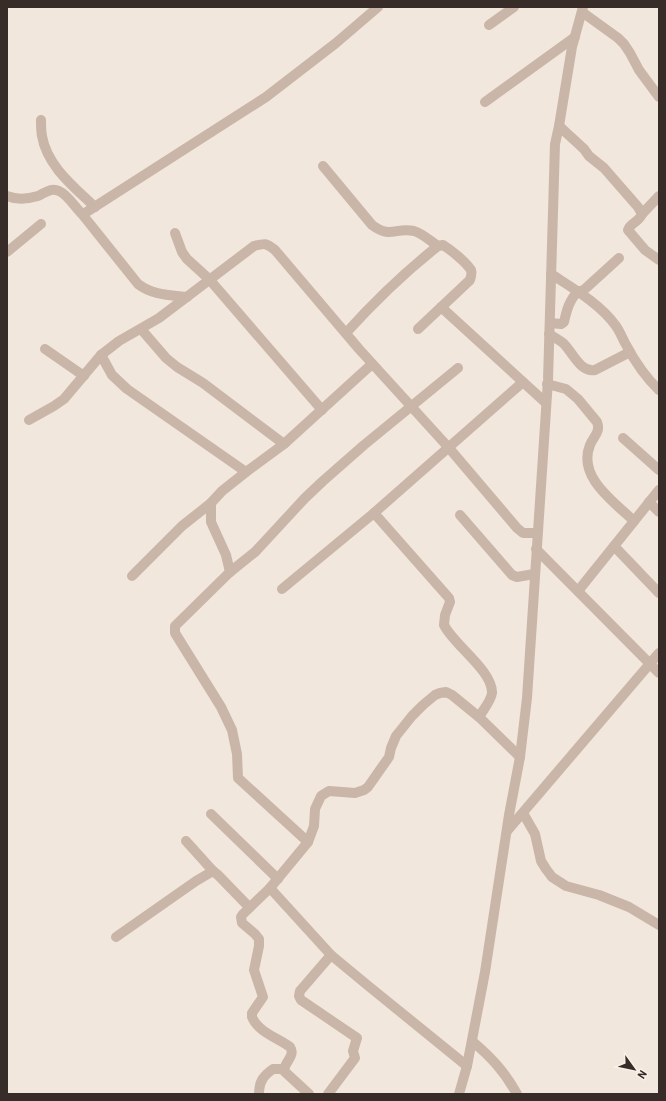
<svg xmlns="http://www.w3.org/2000/svg" width="666" height="1101" font-family="Barlow,sans-serif">
<style>
.lines{fill:none;stroke-linecap:round;stroke-linejoin:round}
.minor{stroke:#cab6a8;stroke-width:10}
</style>
<rect width="100%" height="100%" fill="#f2e7dc"/>
<g class="lines">
<g class="minor">
<polyline points="582,12 618,38 624,44 630,53 639,70 659,97"/>
<polyline points="489,25 514,7"/>
<polyline points="485,102 575,37"/>
<path d="M41 120C41 125 41 131 42 136 47 166 74 187 95 207"/>
<path d="M559 126 584 149 589 156 604 168 638 207 642 214C639 222 630 223 628 230L645 250 659 260"/>
<path d="M323 166 372 225C391 239 395 227 414 231 422 233 430 241 438 246"/>
<path d="M7 196C17 200 28 199 38 196 45 193 51 187 59 191 68 195 74 206 81 213H85L266 97 336 43 378 7"/>
<path d="M82 214 138 284C152 295 170 295 187 297"/>
<polyline points="642,214 659,196"/>
<polyline points="175,233 182,252 187,259 209,279 322,410"/>
<polyline points="7,252 41,224"/>
<path d="M551 274C574 289 600 304 616 326 620 332 622 337 625 343 634 360 645 377 659 390"/>
<polyline points="579,293 586,288 619,258"/>
<polyline points="441,307 546,403"/>
<path d="M550 323 561 324 564 322C567 309 569 301 578 291"/>
<polyline points="141,329 166,358 177,367 203,383 284,444"/>
<path d="M346 333C374 302 405 272 438 246L443 245C451 250 466 262 471 270 472 273 471 277 470 280L418 329"/>
<path d="M549 334C554 337 559 340 563 343 572 351 580 373 595 370L630 352"/>
<polyline points="45,349 84,376"/>
<polyline points="101,355 112,375 127,389 246,472"/>
<path d="M547 384 566 389 578 399 597 422C601 432 593 437 590 445 577 477 614 502 634 521"/>
<path d="M29 420 54 406 64 399 101 355 119 341 159 318 254 246C265 243 266 243 275 250L359 349 449 448 517 528 523 533H537"/>
<polyline points="623,438 659,470"/>
<polyline points="649,502 659,512"/>
<polyline points="211,503 211,522 226,555 230,572"/>
<path d="M374 513 449 598 450 602 445 615 444 625C453 644 493 671 492 693 491 701 483 710 479 717"/>
<polyline points="460,515 512,575 517,577 534,574"/>
<polyline points="614,546 659,593"/>
<polyline points="536,549 659,673"/>
<polyline points="132,576 182,526 211,503 222,491 246,472 284,444 372,364"/>
<polyline points="282,589 374,513 523,382"/>
<polyline points="578,591 659,490"/>
<polyline points="523,813 535,834 541,861 546,869 552,877 566,886 599,895 629,907 659,925"/>
<polyline points="211,814 278,879"/>
<polyline points="507,831 659,653"/>
<polyline points="186,841 213,871"/>
<polyline points="308,842 238,778 237,754 232,730 221,707 175,633 175,626 230,572 255,552 305,498 323,481 364,445 458,368"/>
<polyline points="270,888 331,955 366,984 467,1066"/>
<polyline points="116,937 196,881 213,871 218,875 249,907"/>
<path d="M472 1041C492 1058 504 1071 517 1094"/>
<path d="M259 1094C259 1082 263 1076 273 1069H283"/>
<path d="M309 1094 284 1071C284 1062 296 1056 290 1047 278 1038 258 1032 252 1017V1013L263 997 254 970 259 946V939L255 934 242 923 241 917 243 914 270 888 308 842 314 826 315 809 321 796 329 791 355 793 364 790 368 787 389 757 391 748 396 736 412 716 423 705 435 695 440 693 446 692 452 695 479 717 520 757"/>
<polyline points="328,1094 355,1058 353,1051 357,1038 301,1000 299,996 300,991 331,955"/>
<polyline points="459,1094 467,1066 485,972 509,815 520,757 527,698 548,380 555,144 559,126 572,47 583,7"/>
</g>
</g>
<rect width="666" height="1101" fill="none" stroke="#372c28" stroke-width="16"/>
<g transform="translate(634 1069) rotate(123)" stroke="#f9f1e8" stroke-width="3" paint-order="stroke">
<path d="M0-3L7 15L0 10L-7 15Z" fill="#372c28"/>
<text y="-6" font-size="11" font-weight="bold" text-anchor="middle" fill="#372c28">N</text>
</g>
</svg>
